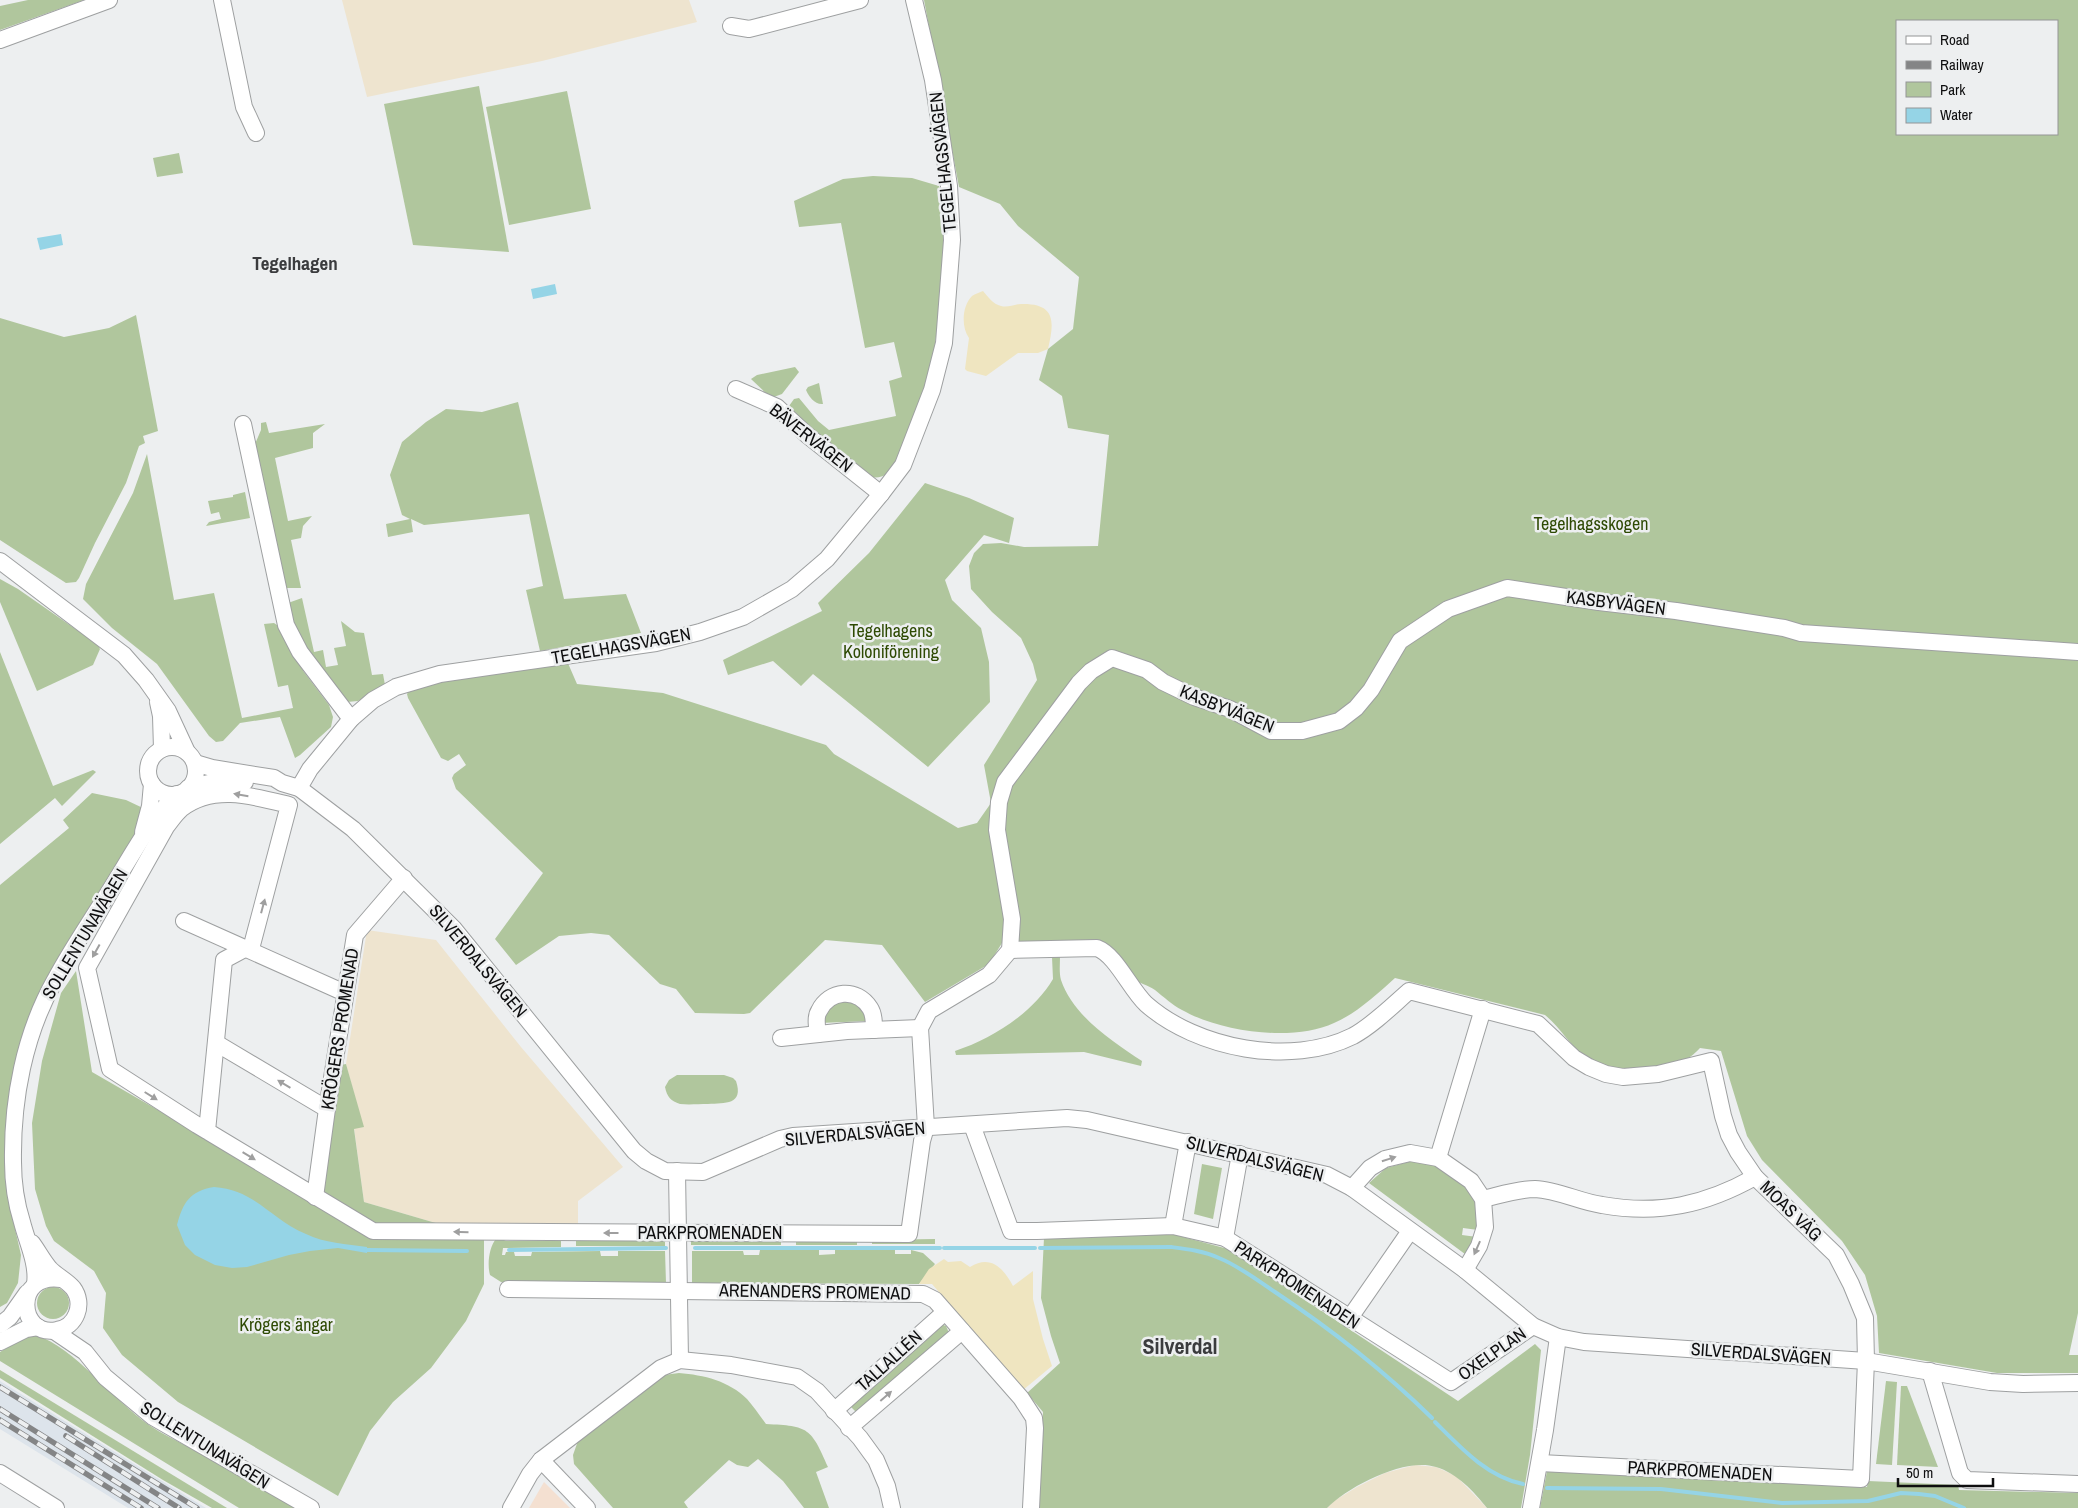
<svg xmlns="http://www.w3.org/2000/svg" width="2078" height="1508" font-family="'Archivo Narrow',sans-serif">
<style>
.commercial{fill:#f4e0d1}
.built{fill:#dde4eb}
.education{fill:#eee4cf}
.green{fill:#b0c69d;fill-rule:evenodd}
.sand{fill:#efe5c0}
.water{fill:#95d4e6}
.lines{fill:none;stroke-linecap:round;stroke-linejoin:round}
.stream{stroke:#95d4e6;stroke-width:4}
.minor-casing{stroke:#9ea0a1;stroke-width:18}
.minor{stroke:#fff;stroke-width:16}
.rail-casing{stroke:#848586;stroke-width:5.5}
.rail{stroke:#edeff0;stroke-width:4;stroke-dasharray:11;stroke-linecap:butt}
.oneway{fill:#9f9f9f}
.labels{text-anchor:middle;stroke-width:5;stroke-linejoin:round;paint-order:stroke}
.street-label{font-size:18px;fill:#0e0e0f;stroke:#edeff0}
.park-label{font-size:18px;fill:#2e4a03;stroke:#edeff0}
.neighbourhood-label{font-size:19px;font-weight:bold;fill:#3b3c3e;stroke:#edeff0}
.district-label{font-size:22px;font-weight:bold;fill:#3b3c3e;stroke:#edeff0}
</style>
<rect width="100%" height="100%" fill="#edeff0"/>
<polygon class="commercial" points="544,1482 570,1508 529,1508"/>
<polygon class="built" points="0,1381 97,1441 206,1508 128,1508 0,1429"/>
<g class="education">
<polygon points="342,0 689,0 697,22 542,61 367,97"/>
<polygon points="367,930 436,940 521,1047 623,1167 578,1201 578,1230 446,1226 364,1202 354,1128 363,1127 346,1064"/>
<polygon points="1415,1465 1436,1467 1456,1476 1487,1508 1327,1508 1334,1501 1357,1487 1385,1473"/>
</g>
<g class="green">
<polygon points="28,0 84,0 0,30 0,6"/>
<path d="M924 0H2078V1313L2069 1355H2078V1373H1997L1879 1353 1877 1316 1865 1275 1842 1241 1762 1160 1747 1136 1721 1051 1700 1048C1696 1052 1691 1057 1685 1060 1667 1070 1629 1071 1610 1068 1602 1066 1592 1061 1585 1056 1569 1045 1560 1027 1545 1015L1395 978C1376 995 1357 1013 1334 1023 1293 1042 1221 1032 1182 1010 1172 1005 1164 997 1155 990 1148 985 1138 983 1131 977 1120 968 1111 954 1101 943H1002L989 964 925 1002 882 945 825 940 750 1013 744 1014 695 1013 676 989 660 984 609 935 591 933 559 936 516 965 495 939 543 873 456 789 452 778 454 774 466 765 459 754 448 761 441 758 408 698 407 694 409 691 451 678 567 661 577 684 663 693 826 745 834 754 958 828 977 823 991 803 984 765 1037 680 1033 664 1021 638 992 612 971 589 969 566 974 553 983 544 1001 543 1024 547 1098 546 1109 435 1068 428 1062 396 1039 380 1048 349 1073 329 1079 277 1018 226 1000 204 959 187ZM1897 21H2057V134H1897Z"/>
<polygon points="479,86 509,252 413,245 384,104"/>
<polygon points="567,91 591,209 509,225 486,107"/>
<polygon points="179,153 183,173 157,177 153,158"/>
<path d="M873 176 912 178 939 186C950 210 939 331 932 361 928 382 902 463 887 474 882 477 877 478 872 477L791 413 789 406 794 399 799 398 818 421 829 430 896 416 889 381 902 377 894 342 865 348 841 223 799 227 794 201 843 179Z"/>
<polygon points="136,315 158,431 143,436 145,443 139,446 126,483 95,543 79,578 76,582 66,583 0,540 0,318 64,337 109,328"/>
<polygon points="795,367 799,372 782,394 771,398 751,379 757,375"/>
<path d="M819 383 823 404C815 405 809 397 806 390L808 387Z"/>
<polygon points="518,402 564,599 626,594 641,633 540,651 526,590 543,586 529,514 424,525 411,519 413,532 388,537 386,524 410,519 402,515 390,475 402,442 426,422 446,409 482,412"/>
<polygon points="266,422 269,433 325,424 313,433 313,448 275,458 288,521 312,516 303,526 301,538 291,540 301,588 285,588 255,444 261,430 261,423"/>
<polygon points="147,454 174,600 214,593 242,718 293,708 288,685 278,687 264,624 274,623 277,625 304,672 329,705 333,717 331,727 300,755 295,758 280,717 240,723 223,741 216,742 209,736 157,664 112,628 83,599 86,584 133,493"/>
<polygon points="925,483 969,498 1014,518 1009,543 984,535 945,580 952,600 981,628 989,662 990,702 928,767 813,674 801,686 773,661 728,675 723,660 822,611 818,603 869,553"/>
<polygon points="245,492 250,518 206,526 209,522 221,519 219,512 211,514 208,501 233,497 233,495"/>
<polygon points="0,579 18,589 97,644 100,649 93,665 37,691 0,602"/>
<path d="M302 598 314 652 323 650 326 667 338 665 334 648 346 646 341 621 355 632 364 633 372 675 383 674 385 685 358 701 347 702C328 679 287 634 288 603Z"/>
<polygon points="0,652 53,786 93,770 96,772 62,806 55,798 0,844"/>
<polygon points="92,793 126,800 145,809 136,833 12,1077 6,1123 5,1161 13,1220 21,1255 18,1283 7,1303 0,1307 0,885 69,828 63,820"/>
<path d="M1052 957H1060C1060 964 1059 973 1061 980 1073 1016 1113 1042 1142 1061L1141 1066 1084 1052 956 1055 955 1051C992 1039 1033 1013 1053 979Z"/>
<polygon points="76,971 92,1072 373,1234 484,1235 484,1284 466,1321 431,1368 393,1402 370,1431 338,1496 178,1402 122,1355 103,1328 106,1293 94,1271 54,1241 46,1226 35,1189 32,1123 42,1061 61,993"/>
<polygon points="835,1000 857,1002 868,1021 820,1023"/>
<polygon points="346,1064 364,1127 354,1129 364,1202 446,1226 373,1225 324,1193 341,1065"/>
<path d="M677 1075H724L733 1078 736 1081C744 1105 725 1103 708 1104 698 1104 689 1105 680 1104 671 1101 667 1097 665 1087L669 1080Z"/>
<polygon points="1412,1161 1431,1162 1470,1189 1477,1206 1478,1230 1463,1228 1462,1235 1477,1237 1469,1257 1369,1183 1386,1168"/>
<polygon points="1202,1164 1222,1168 1213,1219 1194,1214"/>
<path d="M1172 1234 1228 1249 1458 1401 1535 1344 1541 1350 1530 1455 1521 1508H1487C1474 1492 1457 1473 1436 1467 1405 1457 1349 1486 1327 1508H1039L1043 1412 1027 1393 1060 1363 1051 1336 1041 1298 1044 1238Z"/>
<path d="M499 1238 506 1241H561V1247L503 1248 502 1255H505L506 1252H514L515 1256H531L532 1252 600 1251 601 1256H618V1251H665L666 1283 501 1282 490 1275C487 1265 489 1247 496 1239Z"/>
<polygon points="935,1239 935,1244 872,1244 872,1240"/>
<rect x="691" y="1240" width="90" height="5"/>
<rect x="796" y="1240" width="61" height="5"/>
<rect x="576" y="1241" width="89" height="5"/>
<polygon points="760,1250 819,1250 819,1255 835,1254 835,1250 895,1250 895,1254 911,1254 911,1250 923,1253 935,1264 919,1284 692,1283 692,1251 743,1251 744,1255 759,1255"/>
<circle cx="53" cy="1303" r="16"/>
<polygon points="941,1324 946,1326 949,1333 858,1414 847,1403"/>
<path d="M36 1335C75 1348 113 1400 149 1425 162 1434 178 1441 192 1449 226 1469 261 1488 295 1508H239L0 1361V1352L23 1338Z"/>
<polygon points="0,1370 227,1508 212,1508 163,1480 0,1378"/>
<path d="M679 1373C704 1375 729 1381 747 1399 754 1407 760 1416 766 1424 809 1426 811 1428 828 1467L816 1472 829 1508H804L783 1481 758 1459 748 1467 737 1465 729 1460 684 1502 688 1508H613L574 1464 573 1455 579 1438 664 1375Z"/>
<polygon points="1886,1381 1897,1382 1892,1465 1876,1464"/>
<polygon points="1901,1386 1907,1386 1938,1467 1897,1465"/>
<polygon points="1547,1471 1867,1487 1868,1481 1958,1485 1959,1490 2078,1493 2078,1508 1540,1508"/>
</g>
<g class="sand">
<path d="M983 291C988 297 993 304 1001 306 1008 308 1014 304 1021 304 1057 303 1054 323 1048 349L1038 353H1018L986 376 967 371 965 369 969 338C961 327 962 306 972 296 975 294 980 292 983 291Z"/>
<path d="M944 1259 948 1262 961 1261 970 1267C991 1254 1004 1269 1013 1286L1033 1271V1299L1043 1339 1052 1366 1023 1390 932 1284H919L929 1269Z"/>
</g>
<g class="water">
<polygon points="61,234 63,245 40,250 37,238"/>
<polygon points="555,284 557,294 533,299 531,289"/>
<path d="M214 1187C256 1190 270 1219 306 1234 324 1243 347 1244 367 1247V1253L338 1248 310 1251 289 1255 247 1267 232 1268 215 1265 195 1255 185 1245 177 1225C183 1202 190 1191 214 1187Z"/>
</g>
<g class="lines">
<g class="stream">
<polyline points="695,1248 940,1248"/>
<polyline points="944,1248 1035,1248"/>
<path d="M1040 1248 1171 1247C1187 1249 1204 1251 1219 1258 1239 1266 1257 1280 1275 1292 1331 1329 1383 1370 1432 1418"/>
<polyline points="367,1250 467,1251"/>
<polyline points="509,1250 666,1248"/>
<path d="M1435 1422C1460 1447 1487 1477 1523 1484"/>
<polyline points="1547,1488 1661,1489 1782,1503 1868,1501 1901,1493 1919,1494 1935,1496 1964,1508"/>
</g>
<defs>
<g id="minor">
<polyline points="222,0 244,107 256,133"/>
<polyline points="731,26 749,29 757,27 860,0"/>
<polyline points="0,40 109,0"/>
<polyline points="736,389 777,407 807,435 881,494"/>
<polyline points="243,424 286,625 300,652 351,719"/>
<polyline points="0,561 124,655 146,680 168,711 187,752"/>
<polyline points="158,702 161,716 162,749"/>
<circle cx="172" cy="771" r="24"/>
<polyline points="195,763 212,768 274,778 282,783 299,788 353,829 454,929 634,1151 646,1161 665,1171 703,1172 780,1139 793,1136 1067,1118 1087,1120 1327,1175 1352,1188 1465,1270 1533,1326 1558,1337 1584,1342 1866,1361 1990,1382 2023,1384 2078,1383"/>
<polyline points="188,788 217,781 245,782"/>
<polyline points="299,788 310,769 351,719 373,700 396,687 440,674 656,643 700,632 743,617 792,589 827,559 881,494 903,465 932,390 944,343 952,240 949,186 933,80 914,0"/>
<polyline points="143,832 150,806 152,784"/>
<polyline points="184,921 345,993"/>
<path d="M1010 950 1097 948C1116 955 1130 989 1146 1004 1197 1049 1291 1067 1353 1036 1373 1025 1392 1006 1409 991L1538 1024 1574 1058 1589 1067 1606 1074 1623 1077 1658 1074 1711 1061 1723 1116 1729 1135 1738 1152 1755 1177 1836 1255 1851 1284 1865 1318 1866 1361 1861 1479 1540 1463"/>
<path d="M818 1034C817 1027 815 1017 819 1011 829 990 857 987 870 1008 874 1014 874 1023 874 1030"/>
<polyline points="781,1038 847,1031 920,1028"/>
<polyline points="216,1043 327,1109"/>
<polyline points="972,1125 1011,1231 1037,1231 1173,1226 1225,1238 1451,1382 1533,1326"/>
<path d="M207 1131 224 960 252 945 289 805C253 796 213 784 181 809 175 814 171 821 166 827L87 968 110 1069 197 1125 373 1231 909 1234 922 1141 926 1127 920 1028 929 1011 989 975 1010 950 1012 919 997 830 999 802 1005 782 1079 683 1091 671 1112 658 1147 670 1163 682 1194 697 1230 709 1271 731H1302L1339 721 1356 708 1371 690 1400 641 1448 609 1507 588 1599 602 1676 611 1784 628 1801 633 2078 652"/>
<polyline points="1438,1158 1483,1009"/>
<polyline points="677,1171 680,1360"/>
<polyline points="1352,1188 1370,1168 1385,1159 1410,1153 1438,1158 1471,1181 1483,1199 1485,1227 1479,1246 1465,1270"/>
<polyline points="315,1197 327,1109 355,935 404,878"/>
<path d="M1483 1199C1500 1195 1518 1189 1535 1189 1558 1190 1580 1202 1602 1205 1659 1215 1705 1205 1755 1177"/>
<polyline points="1173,1226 1188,1142"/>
<polyline points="1225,1238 1240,1154"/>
<path d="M32 1243C38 1251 43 1261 50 1269 57 1276 67 1281 73 1288 85 1304 76 1327 57 1330 18 1338 13 1272 61 1279"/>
<path d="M35 1284C38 1264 27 1242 22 1222 16 1203 13 1182 13 1162 12 1100 24 1035 55 980 72 948 93 918 112 887 132 855 150 820 177 794"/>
<polyline points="508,1289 923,1294 935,1300 1021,1398 1034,1418 1035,1428 1031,1508"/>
<polyline points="1349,1319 1410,1231"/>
<polyline points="0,1325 10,1317 27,1293"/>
<polyline points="54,1331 85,1352 105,1377 153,1417 311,1508"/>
<polyline points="0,1342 26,1329 38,1327"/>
<polyline points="1930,1371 1960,1473 1967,1480 2078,1484"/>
<polyline points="834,1411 945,1312"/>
<polyline points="849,1428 962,1331"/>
<polyline points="541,1460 587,1508"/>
<polyline points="0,1473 56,1508"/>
<polyline points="511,1508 530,1474 541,1460 661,1368 680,1360 731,1365 797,1377 817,1391 860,1438 876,1460 887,1486 892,1508"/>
<polyline points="1531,1508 1545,1430 1558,1337"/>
</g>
</defs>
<use href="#minor" class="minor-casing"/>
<use href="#minor" class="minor"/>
<defs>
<g id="rail">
<polyline points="0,1387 197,1508"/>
<polyline points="0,1409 158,1508"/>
<polyline points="0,1420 141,1508"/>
<polyline points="66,1436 179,1508"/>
</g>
</defs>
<use href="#rail" class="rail-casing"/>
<use href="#rail" class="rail"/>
</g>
<defs><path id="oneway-solid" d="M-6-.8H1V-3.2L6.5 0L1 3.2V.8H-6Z" transform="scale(1.25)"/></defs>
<g class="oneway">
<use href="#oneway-solid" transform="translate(241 795) rotate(-170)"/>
<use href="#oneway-solid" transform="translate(263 906) rotate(-75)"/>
<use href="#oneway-solid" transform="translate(96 951) rotate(119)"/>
<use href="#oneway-solid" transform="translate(284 1084) rotate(-149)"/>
<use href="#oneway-solid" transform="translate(151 1096) rotate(32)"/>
<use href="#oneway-solid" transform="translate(249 1156) rotate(31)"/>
<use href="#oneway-solid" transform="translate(1389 1159) rotate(-18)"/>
<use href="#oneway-solid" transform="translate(461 1232) rotate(-179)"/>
<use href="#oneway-solid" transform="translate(611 1233) rotate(-180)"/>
<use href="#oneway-solid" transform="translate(1477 1248) rotate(114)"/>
<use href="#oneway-solid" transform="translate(886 1396) rotate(-41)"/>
</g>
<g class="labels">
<g class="street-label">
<text transform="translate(943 162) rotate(-96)" y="6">TEGELHAGSVÄGEN</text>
<text transform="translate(811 438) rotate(38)" y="6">BÄVERVÄGEN</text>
<text transform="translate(1616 603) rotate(7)" y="6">KASBYVÄGEN</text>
<text transform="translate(621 646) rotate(-10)" y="6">TEGELHAGSVÄGEN</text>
<text transform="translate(1227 709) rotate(22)" y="6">KASBYVÄGEN</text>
<text transform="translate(85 934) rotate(-59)" y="6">SOLLENTUNAVÄGEN</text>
<text transform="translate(478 961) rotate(50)" y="6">SILVERDALSVÄGEN</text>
<text transform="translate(340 1029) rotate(-81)" y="6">KRÖGERS PROMENAD</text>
<text transform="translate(855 1134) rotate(-5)" y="6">SILVERDALSVÄGEN</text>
<text transform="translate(1255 1159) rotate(14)" y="6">SILVERDALSVÄGEN</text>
<text transform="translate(1791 1211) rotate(44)" y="6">MOAS VÄG</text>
<text x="710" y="1239">PARKPROMENADEN</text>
<text transform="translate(1297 1285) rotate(33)" y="6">PARKPROMENADEN</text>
<text transform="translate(815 1292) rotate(1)" y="6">ARENANDERS PROMENAD</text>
<text transform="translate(1492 1354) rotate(-35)" y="6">OXELPLAN</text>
<text transform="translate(1761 1354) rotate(4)" y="6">SILVERDALSVÄGEN</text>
<text transform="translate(889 1361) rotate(-42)" y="6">TALLALLÉN</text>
<text transform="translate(205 1445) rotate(32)" y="6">SOLLENTUNAVÄGEN</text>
<text transform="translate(1700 1471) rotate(3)" y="6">PARKPROMENADEN</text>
</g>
<g class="park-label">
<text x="1591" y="530">Tegelhagsskogen</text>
<text x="891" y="637">Tegelhagens<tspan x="891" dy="21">Koloniförening</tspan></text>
<text x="286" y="1331">Krögers ängar</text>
</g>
<g class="neighbourhood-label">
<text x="295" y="270">Tegelhagen</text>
</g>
<g class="district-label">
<text x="1180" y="1354">Silverdal</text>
</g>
</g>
<rect x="1896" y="20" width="162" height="115" fill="#edeff0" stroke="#949596"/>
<rect x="1906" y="36" width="25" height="8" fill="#ffffff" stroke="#949596"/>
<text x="1940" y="45" font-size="15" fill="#0e0e0f">Road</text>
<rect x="1906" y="61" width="25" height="8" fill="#848586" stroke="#949596"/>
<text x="1940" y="70" font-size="15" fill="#0e0e0f">Railway</text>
<rect x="1906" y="82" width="25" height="15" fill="#b0c69d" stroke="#949596"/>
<text x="1940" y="95" font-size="15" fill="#0e0e0f">Park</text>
<rect x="1906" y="108" width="25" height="15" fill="#95d4e6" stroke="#949596"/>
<text x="1940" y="120" font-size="15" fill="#0e0e0f">Water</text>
<path d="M1898 1478v8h95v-8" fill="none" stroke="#0e0e0f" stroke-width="2.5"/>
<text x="1906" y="1478" font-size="15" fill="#0e0e0f" stroke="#edeff0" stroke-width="4" paint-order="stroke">50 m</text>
</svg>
